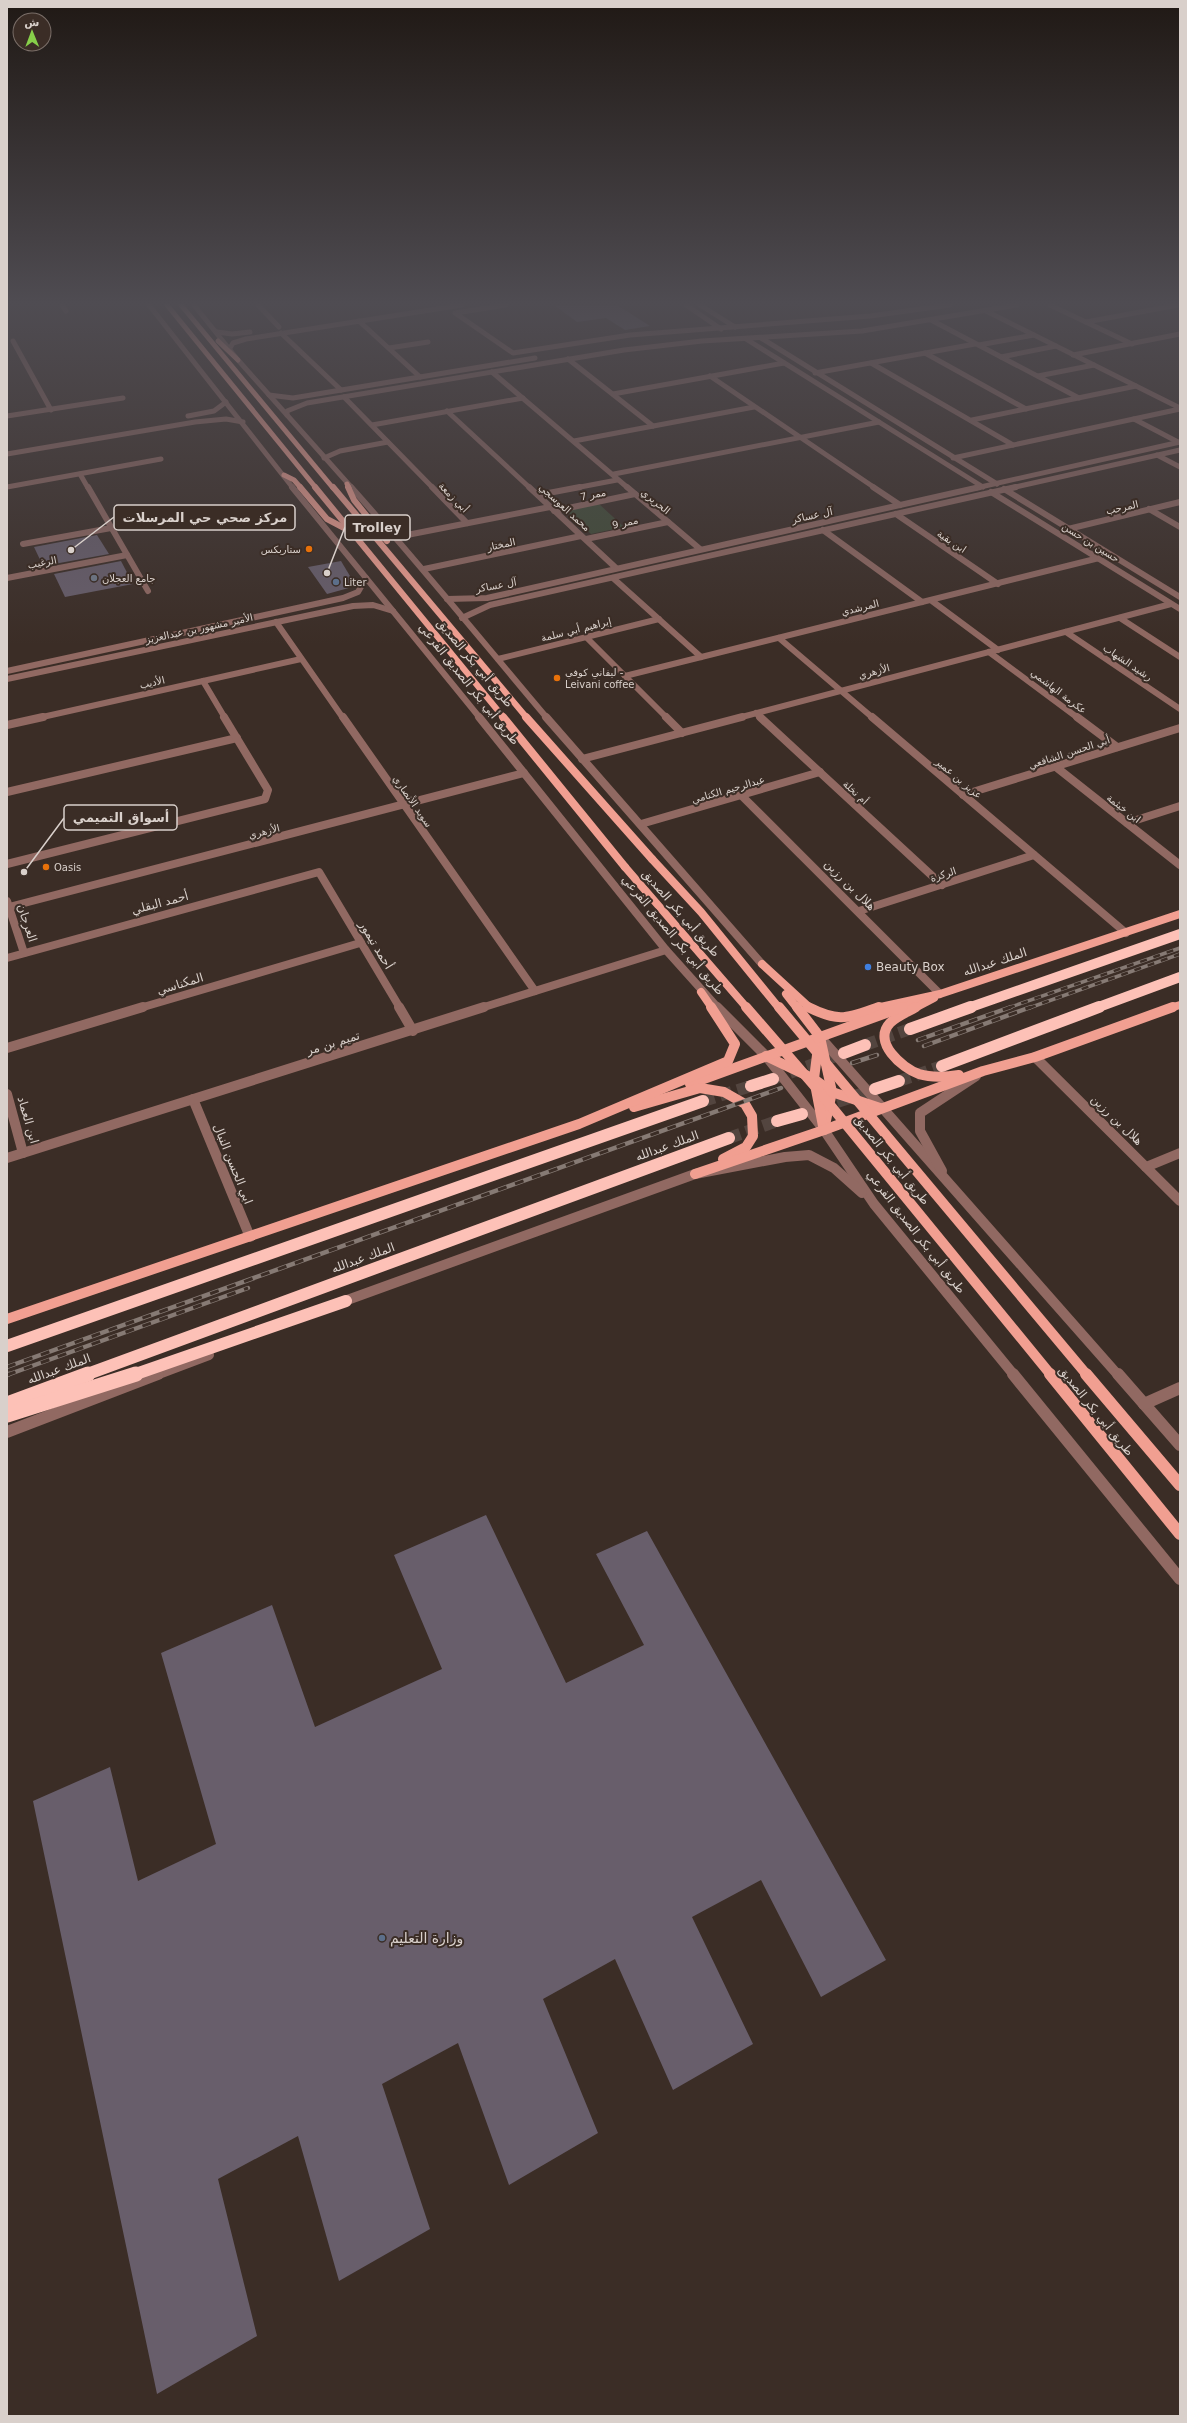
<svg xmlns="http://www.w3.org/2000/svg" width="1187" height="2423" font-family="'DejaVu Sans','Noto Naskh Arabic',sans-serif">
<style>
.green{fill:#414b36}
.building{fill:#685e6b}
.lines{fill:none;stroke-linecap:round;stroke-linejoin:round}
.highway-tunnel{stroke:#53453f;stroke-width:12;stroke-dasharray:12 6;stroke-linecap:butt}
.minor-far4{stroke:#916962;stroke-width:5}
.minor-far3{stroke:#916962;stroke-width:6}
.minor-far2{stroke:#916962;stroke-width:8}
.minor-far1{stroke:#916962;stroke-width:10}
.minor{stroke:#916962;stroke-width:12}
.major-far3{stroke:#f19f91;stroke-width:5}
.major-far2{stroke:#f19f91;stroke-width:6}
.major-far1{stroke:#f19f91;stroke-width:8}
.major{stroke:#f19f91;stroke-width:10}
.highway-far2{stroke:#fdc1b7;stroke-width:10}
.highway-far1{stroke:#fdc1b7;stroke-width:12}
.highway{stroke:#fdc1b7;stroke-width:15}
.rail-far2-casing{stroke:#867a74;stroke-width:3.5}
.rail-far1-casing{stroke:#867a74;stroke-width:4.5}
.rail-casing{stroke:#867a74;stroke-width:5}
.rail-far2{stroke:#3b2d26;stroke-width:2.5;stroke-dasharray:7;stroke-linecap:butt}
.rail-far1{stroke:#3b2d26;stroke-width:3;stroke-dasharray:9;stroke-linecap:butt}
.rail{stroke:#3b2d26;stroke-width:3.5;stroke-dasharray:11;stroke-linecap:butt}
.major-bridge-far2{stroke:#f19f91;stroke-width:8}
.major-bridge-far1{stroke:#f19f91;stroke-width:10}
.major-bridge{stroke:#f19f91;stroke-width:12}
.food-dot{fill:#e8710a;stroke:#3b2d26;stroke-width:1.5}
.worship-dot{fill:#6b7280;stroke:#3b2d26;stroke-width:1.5}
.service-dot{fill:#5c6f8a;stroke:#3b2d26;stroke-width:1.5}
.shop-dot{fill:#3f7fe0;stroke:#3b2d26;stroke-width:1.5}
.labels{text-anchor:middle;stroke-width:4;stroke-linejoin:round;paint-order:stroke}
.far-street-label{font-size:10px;fill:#d9d0cb;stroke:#3b2d26}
.far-poi-label{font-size:10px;fill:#d9d0cb;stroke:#3b2d26;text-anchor:start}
.street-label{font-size:12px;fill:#d9d0cb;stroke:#3b2d26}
.poi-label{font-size:12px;fill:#d9d0cb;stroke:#3b2d26;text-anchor:start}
.near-poi-label{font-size:14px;fill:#d9d0cb;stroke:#3b2d26;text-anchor:start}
.leader{fill:none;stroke:#d9d0cb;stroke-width:1.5}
.callout-dot{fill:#d9d0cb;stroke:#3b2d26;stroke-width:1.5}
.callout{fill:#3b2d26;stroke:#d9d0cb;stroke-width:1.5}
.callout-label{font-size:13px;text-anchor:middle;font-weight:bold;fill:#d9d0cb}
</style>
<rect width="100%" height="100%" fill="#3b2d26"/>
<polygon class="green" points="598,503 624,527 591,534 565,510"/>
<g class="building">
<polygon points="554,305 617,305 650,326 625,330 606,318 577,322"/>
<polygon points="97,535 109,554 43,566 34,547"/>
<polygon points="121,561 133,584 65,597 54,574"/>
<polygon points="341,561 356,586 327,594 308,567"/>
<polygon points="486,1515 566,1683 644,1645 596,1554 647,1531 886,1960 821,1997 761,1880 692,1917 753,2044 673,2090 615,1959 543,1999 598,2133 509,2185 458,2043 382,2084 430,2229 339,2281 298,2136 218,2179 257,2336 157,2394 33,1801 110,1767 138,1881 216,1844 161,1653 272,1605 315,1727 442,1669 394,1555"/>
</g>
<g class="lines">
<g class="highway-tunnel">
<polyline points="865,1045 910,1029"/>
<polyline points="773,1079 844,1053"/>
<polyline points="899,1081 942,1066"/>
<polyline points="703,1101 751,1086"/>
<polyline points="820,1108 875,1089"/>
<polyline points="729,1138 777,1121"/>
</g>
<g class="minor-far4">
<polyline points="62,305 66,311"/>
<polyline points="149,305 293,488"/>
<polyline points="194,305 238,360 352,488"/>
<polyline points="258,305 279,327"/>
<polyline points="506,305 455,313 513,353 630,335 870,316 950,305"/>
<polyline points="686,305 721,329"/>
<polyline points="700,305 735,327"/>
<polyline points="1050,305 1132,344"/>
<polyline points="986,311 1180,408"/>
<polyline points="931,320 1079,398"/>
<polyline points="359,321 420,377"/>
<polyline points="1086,322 1178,305"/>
<polyline points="217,332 232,334 250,332"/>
<polyline points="281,333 341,390"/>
<polyline points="761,338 997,484"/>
<polyline points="746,339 983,487"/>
<polyline points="13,341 51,410"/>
<polyline points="979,345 1034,335"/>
<polyline points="230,348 233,343 246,339 462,305"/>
<polyline points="389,348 428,342"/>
<polyline points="925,353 1026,409"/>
<polyline points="1073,355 1180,334"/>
<polyline points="1001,357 1056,346"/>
<polyline points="568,359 653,426"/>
<polyline points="871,363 1013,445"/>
<polyline points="492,372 628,488"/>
<polyline points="815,373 975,344"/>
<polyline points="710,376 875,488"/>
<polyline points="1038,376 1094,365"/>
<polyline points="613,394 784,363"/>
<polyline points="269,395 293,398 535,358"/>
<polyline points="344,397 433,488"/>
<polyline points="447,411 530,488"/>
<polyline points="287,415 287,411 307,403 624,350 702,341 862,331 1017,305"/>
<polyline points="7,416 123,398"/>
<polyline points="188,416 214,411 226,402"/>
<polyline points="1134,419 1178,442"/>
<polyline points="972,420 1136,386"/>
<polyline points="372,425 523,398"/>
<polyline points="574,441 754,407"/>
<polyline points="7,454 195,422 226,419 243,422"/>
<polyline points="1157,455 1180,467"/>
<polyline points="324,458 340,451 388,442"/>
<polyline points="953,458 1180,409"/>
<polyline points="80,474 88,488"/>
<polyline points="614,474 879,422"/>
<polyline points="7,487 161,459"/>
<polyline points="575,488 617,480"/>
<polyline points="976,488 1180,442"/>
<polyline points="1011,488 1180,450"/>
</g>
<g class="minor-far3">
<polyline points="88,487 148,591"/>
<polyline points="292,487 480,718"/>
<path d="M351 487C418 562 482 641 547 718"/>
<polyline points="432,487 467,523"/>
<polyline points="529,487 616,568"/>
<polyline points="627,487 700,549"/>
<polyline points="873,487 900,505"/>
<polyline points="1004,489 1180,597"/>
<polyline points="991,492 1180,609"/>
<polyline points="538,495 580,487"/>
<polyline points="1149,509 1180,527"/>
<polyline points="554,511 635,494"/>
<polyline points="896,514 998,584"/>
<polyline points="1068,529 1180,502"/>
<polyline points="823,530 922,602"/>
<polyline points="392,534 407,535 550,507"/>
<polyline points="586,539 668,522"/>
<polyline points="23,544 111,528"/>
<polyline points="424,569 581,536"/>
<polyline points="7,578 127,555"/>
<polyline points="613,578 701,657"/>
<polyline points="447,599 487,598 980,487"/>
<polyline points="932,601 998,650"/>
<polyline points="462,618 490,605 1016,487"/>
<polyline points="1120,618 1180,657"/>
<polyline points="276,622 343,718"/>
<polyline points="1066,632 1180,709"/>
<polyline points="586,637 667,718"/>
<polyline points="779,638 873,718"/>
<polyline points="989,652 1078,718"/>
<polyline points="498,659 659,619"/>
<polyline points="7,671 343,598 358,592 366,578"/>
<polyline points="625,676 1099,558"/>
<polyline points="7,679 353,606 373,605 393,611"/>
<polyline points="203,681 225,718"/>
<polyline points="756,713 761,718"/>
<polyline points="38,718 301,659"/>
<polyline points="738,718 1171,604"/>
</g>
<g class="minor-far2">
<polyline points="343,717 535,991"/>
<polyline points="479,717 666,950 718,1008"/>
<polyline points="546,717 762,964"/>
<polyline points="666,717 682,733"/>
<polyline points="760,717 942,885"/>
<polyline points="872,717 1126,933"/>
<polyline points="1077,717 1117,747"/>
<polyline points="7,725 43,717"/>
<polyline points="582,759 742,717"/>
<polyline points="1056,767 1180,865"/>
<polyline points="7,792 237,738"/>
<polyline points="741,795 940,994"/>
<polyline points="963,795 1180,728"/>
<polyline points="1127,823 1180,806"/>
<polyline points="641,824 820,772"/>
<polyline points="7,864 265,799 268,790 224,717"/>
<polyline points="7,901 24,953"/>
<polyline points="9,907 524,773"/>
<polyline points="859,911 1034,855"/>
<polyline points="7,958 319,872 400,1008"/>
<polyline points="140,1008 360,943"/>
<polyline points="481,1008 666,950"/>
</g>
<g class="minor-far1">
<polyline points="399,1007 413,1031"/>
<polyline points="717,1007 766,1056 824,1130 874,1204 1014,1375"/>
<polyline points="820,1037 1118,1375"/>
<polyline points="7,1048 143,1007"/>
<polyline points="1035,1057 1180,1201"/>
<polyline points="7,1094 23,1153"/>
<polyline points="193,1099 250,1237"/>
<polyline points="7,1158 484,1007"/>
<polyline points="1146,1167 1180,1153"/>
<polyline points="942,1171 920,1131 920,1113 976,1076"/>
<polyline points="339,1303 695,1174 785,1157 809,1155 834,1168 862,1193"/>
<polyline points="156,1375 209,1355"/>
</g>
<g class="minor">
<polyline points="1013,1374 1180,1579"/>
<polyline points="1118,1374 1180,1445"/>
<polyline points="1144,1404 1180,1388"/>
<polyline points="7,1432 158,1374"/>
</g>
<g class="major-far3">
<polyline points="167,305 316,488"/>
<polyline points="181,305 333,488"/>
<polyline points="218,341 238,360"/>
<polyline points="284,475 294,480 301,488"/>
<polyline points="347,484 349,488"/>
</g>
<g class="major-far2">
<polyline points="300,487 327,519 346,529"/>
<polyline points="315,487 504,718"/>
<polyline points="333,487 527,718"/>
<polyline points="348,487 354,500 387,541"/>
</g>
<g class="major-far1">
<polyline points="503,717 625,867"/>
<polyline points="526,717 652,859"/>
<polyline points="762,964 810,1008"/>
<polyline points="701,992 712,1008"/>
<polyline points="786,994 797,1008"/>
<polyline points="876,1008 940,994 1180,914"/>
<polyline points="900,1008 910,1005"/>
<polyline points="915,1008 934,998"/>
<polyline points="1170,1008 1180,1005"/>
</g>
<g class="major">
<polyline points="797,1007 820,1037 832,1092 824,1130"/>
<path d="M808 1007C840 1023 847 1018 879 1007"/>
<path d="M916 1007C908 1012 897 1016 890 1023 872 1042 902 1068 919 1074 932 1078 946 1077 959 1075"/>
<polyline points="818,1047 814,1079 823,1126"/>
<polyline points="766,1056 814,1079 832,1092 880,1108"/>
<polyline points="690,1084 903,1007"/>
<polyline points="634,1107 700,1088 724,1092 745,1104 752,1116 753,1136 746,1147 723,1159"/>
<polyline points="695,1174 824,1130 983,1071 1035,1057 1173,1007"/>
<polyline points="7,1319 579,1124 728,1061 735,1044 711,1007"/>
</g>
<g class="highway-far2">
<polyline points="968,1008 1180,934"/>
<polyline points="1096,1008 1180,977"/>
</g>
<g class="highway-far1">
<polyline points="910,1029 971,1007"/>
<polyline points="844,1053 865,1045"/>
<polyline points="942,1066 1099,1007"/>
<polyline points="751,1086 773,1079"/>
<polyline points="875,1089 899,1081"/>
<polyline points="777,1121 802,1114"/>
<polyline points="7,1346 703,1101"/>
<polyline points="85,1375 729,1138"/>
<polyline points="133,1375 346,1301"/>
</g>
<g class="highway">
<polyline points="7,1404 88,1374"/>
<polyline points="7,1415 136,1374"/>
</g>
<defs>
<g id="rail-far2">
<polyline points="1008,1008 1180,948"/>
<polyline points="1029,1008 1180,954"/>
</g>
<g id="rail-far1">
<polyline points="918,1040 1011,1007"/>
<polyline points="924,1046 1031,1007"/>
<polyline points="852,1063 877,1055"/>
<polyline points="7,1367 781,1088"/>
<polyline points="7,1375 248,1288"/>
</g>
<polyline id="rail" points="7,1375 9,1374"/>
</defs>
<use href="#rail-far2" class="rail-far2-casing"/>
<use href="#rail-far1" class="rail-far1-casing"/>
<use href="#rail" class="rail-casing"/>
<use href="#rail-far2" class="rail-far2"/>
<use href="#rail-far1" class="rail-far1"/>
<use href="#rail" class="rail"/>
<g class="major-bridge-far2">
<polyline points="652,859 701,912 779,1008"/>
<polyline points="625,867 747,1008"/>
</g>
<g class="major-bridge-far1">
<polyline points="746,1007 817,1089 1051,1375"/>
<polyline points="779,1007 1087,1375"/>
</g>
<g class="major-bridge">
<polyline points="1050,1374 1180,1534"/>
<polyline points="1086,1374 1180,1485"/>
</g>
</g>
<linearGradient id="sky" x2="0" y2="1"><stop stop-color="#201915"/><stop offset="0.47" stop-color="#4f4c52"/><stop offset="1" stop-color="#4f4c52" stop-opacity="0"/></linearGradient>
<rect width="1187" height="645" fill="url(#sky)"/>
<g class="food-dot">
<circle cx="309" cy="549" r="4"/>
<circle cx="557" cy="678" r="4"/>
<circle cx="46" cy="867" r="4"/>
</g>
<circle class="worship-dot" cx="94" cy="578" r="4"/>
<g class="service-dot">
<circle cx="336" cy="582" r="4"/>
<circle cx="382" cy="1938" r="4"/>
</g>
<circle class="shop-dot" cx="868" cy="967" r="4"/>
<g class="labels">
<g class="far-street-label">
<text transform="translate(593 494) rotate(-11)" y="4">ممر 7</text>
<text transform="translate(454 497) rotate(46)" y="4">أبي زمعة</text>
<text transform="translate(656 501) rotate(39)" y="4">الحريري</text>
<text transform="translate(565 507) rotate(42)" y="4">محمد العوسجي</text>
<text transform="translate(1122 507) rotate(-13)" y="4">المرحب</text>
<text transform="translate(812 515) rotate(-12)" y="4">آل عساكر</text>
<text transform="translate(625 522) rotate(-12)" y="4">ممر 9</text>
<text transform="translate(952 541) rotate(34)" y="4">ابن بقية</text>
<text transform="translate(1091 542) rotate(32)" y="4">حسين بن حسن</text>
<text transform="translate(501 544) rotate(-12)" y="4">المختار</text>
<text transform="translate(42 562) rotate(-11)" y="4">الرغيب</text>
<text transform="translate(496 585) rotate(-10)" y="4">آل عساكر</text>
<text transform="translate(860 607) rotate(-14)" y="4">المرشدي</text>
<text transform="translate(199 628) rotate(-12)" y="4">الأمير مشهور بن عبدالعزيز</text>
<text transform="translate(576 629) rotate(-14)" y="4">إبراهيم أبي سلمة</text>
<text transform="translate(1128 662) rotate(34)" y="4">رشيد الشهاب</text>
<text transform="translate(874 671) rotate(-15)" y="4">الأزهري</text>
<text transform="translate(152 682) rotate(-13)" y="4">الأديب</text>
<text transform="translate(1059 691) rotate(37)" y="4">عكرمة الهاشمي</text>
<text transform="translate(1069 752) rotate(-18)" y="4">أبي الحسن الشافعي</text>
<text transform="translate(959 778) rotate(40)" y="4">عزيز بن عمير</text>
<text transform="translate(728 789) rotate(-16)" y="4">عبدالرحيم الكتامي</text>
<text transform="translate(856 792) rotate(43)" y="4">أم نخلة</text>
<text transform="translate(413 801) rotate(55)" y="4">سويد الأنصاري</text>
<text transform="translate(1124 808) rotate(38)" y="4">ابن خيثمة</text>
<text transform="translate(264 831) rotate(-14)" y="4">الأزهري</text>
<text transform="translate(943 874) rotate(-18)" y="4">الركزة</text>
</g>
<g class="far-poi-label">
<text x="301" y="553" text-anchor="end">ستاربكس</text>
<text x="102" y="582">جامع العجلان</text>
<text x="344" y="586">Liter</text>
<text x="565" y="676">ليفاني كوفي -<tspan x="565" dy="12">Leivani coffee</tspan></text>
<text x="54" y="871">Oasis</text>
</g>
<g class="street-label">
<text transform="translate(475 663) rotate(50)" y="4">طريق أبي بكر الصديق</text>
<text transform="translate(469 684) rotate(51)" y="4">طريق أبي بكر الصديق الفرعي</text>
<text transform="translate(850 885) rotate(45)" y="4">هلال بن رزين</text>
<text transform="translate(160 903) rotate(-15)" y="4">أحمد البقلي</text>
<text transform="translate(681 913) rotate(49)" y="4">طريق أبي بكر الصديق</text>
<text transform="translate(27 923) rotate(72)" y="4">العرجان</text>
<text transform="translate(673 935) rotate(50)" y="4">طريق أبي بكر الصديق الفرعي</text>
<text transform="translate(376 945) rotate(59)" y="4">أحمد تيمور</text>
<text transform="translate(995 962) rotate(-18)" y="4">الملك عبدالله</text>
<text transform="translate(180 984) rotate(-17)" y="4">المكناسي</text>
<text transform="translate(333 1043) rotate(-17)" y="4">تميم بن مر</text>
<text transform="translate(28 1120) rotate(74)" y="4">ابن العماد</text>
<text transform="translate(1117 1120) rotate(44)" y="4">هلال بن رزين</text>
<text transform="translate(667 1146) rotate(-20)" y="4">الملك عبدالله</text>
<text transform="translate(892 1160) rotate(51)" y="4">طريق أبي بكر الصديق</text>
<text transform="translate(233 1164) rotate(68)" y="4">ابي الحسن النبال</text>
<text transform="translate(916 1232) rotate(52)" y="4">طريق أبي بكر الصديق الفرعي</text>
<text transform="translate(363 1258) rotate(-20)" y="4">الملك عبدالله</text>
<text transform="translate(59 1369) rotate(-20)" y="4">الملك عبدالله</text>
<text transform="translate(1096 1411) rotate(51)" y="4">طريق أبي بكر الصديق</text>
</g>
<g class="poi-label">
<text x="876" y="971">Beauty Box</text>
</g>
<g class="near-poi-label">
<text x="390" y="1943">وزارة التعليم</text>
</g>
</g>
<path class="leader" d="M71 550L114 517M327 573L345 527M24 872L64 818"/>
<g class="callout-dot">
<circle cx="71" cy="550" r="4"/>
<circle cx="327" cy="573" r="4"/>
<circle cx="24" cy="872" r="4"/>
</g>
<g class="callout">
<rect x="114" y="505" width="181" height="25" rx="4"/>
<rect x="345" y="515" width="65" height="25" rx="4"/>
<rect x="64" y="805" width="113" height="25" rx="4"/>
</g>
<g class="callout-label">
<text x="205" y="522">مركز صحي حي المرسلات</text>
<text x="377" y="532">Trolley</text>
<text x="121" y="822">أسواق التميمي</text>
</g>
<rect width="1187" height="2423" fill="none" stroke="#d9d0cb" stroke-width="16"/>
<g transform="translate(32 32) rotate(359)"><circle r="19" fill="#3b2d26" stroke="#7a6e68"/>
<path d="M0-3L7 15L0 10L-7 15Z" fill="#87cf4a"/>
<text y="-6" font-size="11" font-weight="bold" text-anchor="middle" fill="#d9d0cb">ش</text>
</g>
</svg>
